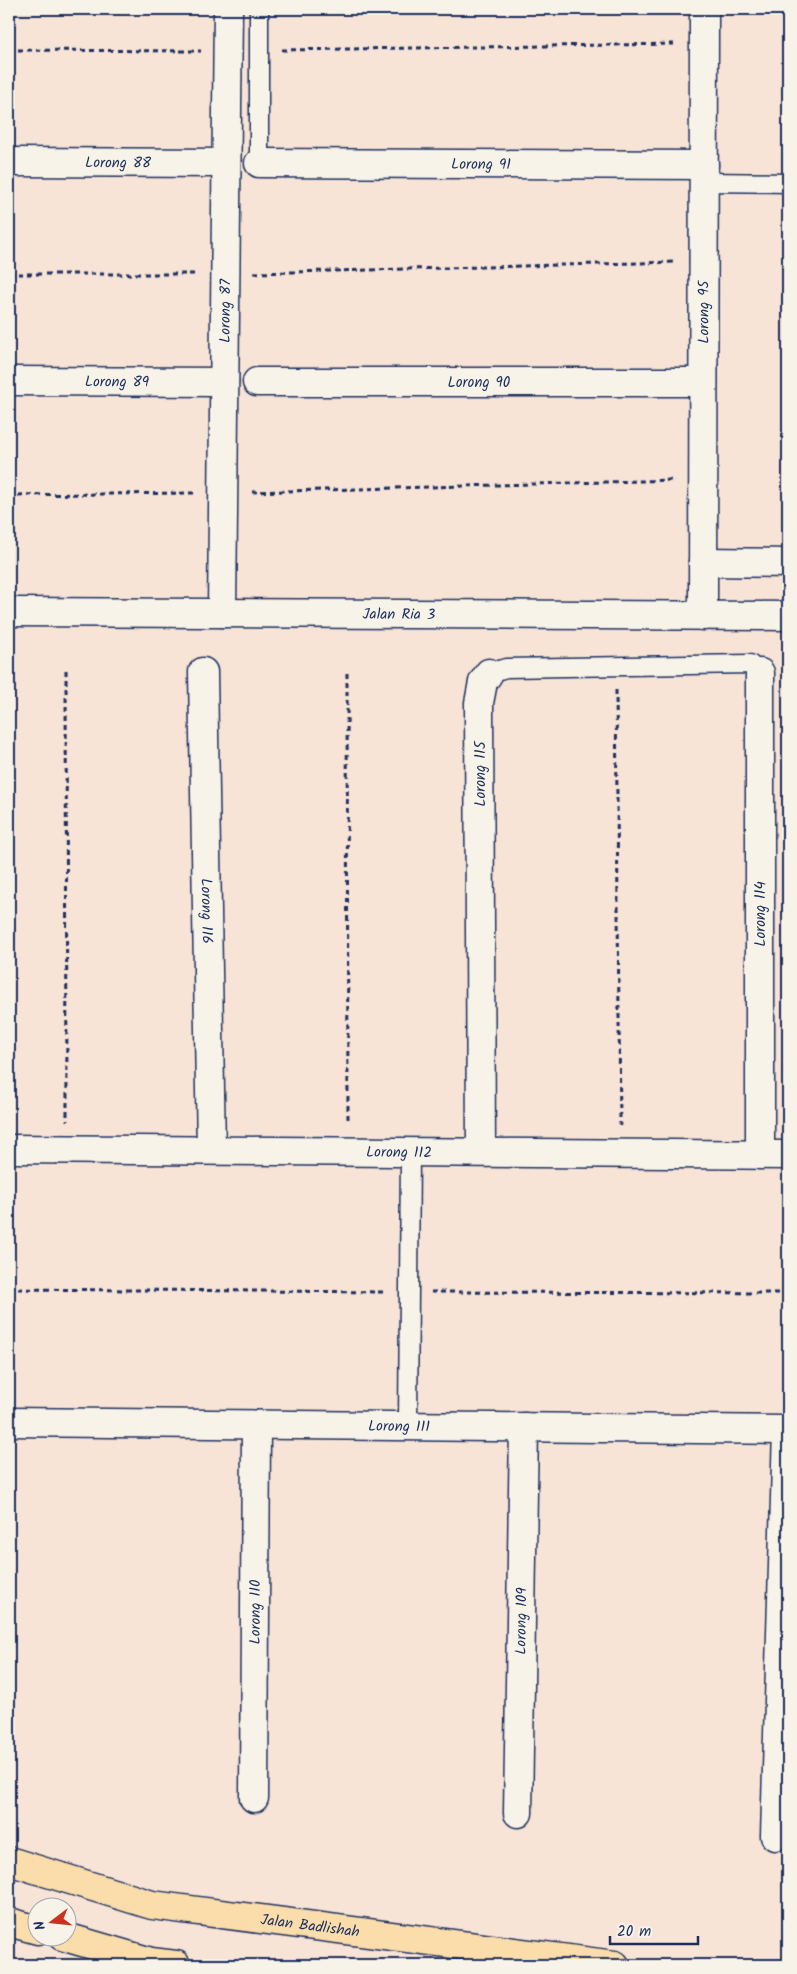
<svg xmlns="http://www.w3.org/2000/svg" width="797" height="1974" font-family="Kalam,sans-serif">
<style>
.lines{fill:none;stroke-linecap:round;stroke-linejoin:round}
.lane-casing{stroke:#1b2f5e;stroke-width:21}
.street-casing{stroke:#1b2f5e;stroke-width:31}
.primary-casing{stroke:#1b2f5e;stroke-width:31}
.path{stroke:#1b2f5e;stroke-width:3;stroke-dasharray:5 4;stroke-linecap:butt}
.lane{stroke:#f7f3e8;stroke-width:18}
.street{stroke:#f7f3e8;stroke-width:28}
.primary{stroke:#fbddab;stroke-width:28}
.labels{text-anchor:middle;stroke-width:5;stroke-linejoin:round;paint-order:stroke}
.street-label{font-size:15px;fill:#1b2f5e;stroke:#f7f3e8}
</style>
<rect width="100%" height="100%" fill="#f8e4d7"/>
<filter id="ink" filterUnits="userSpaceOnUse"><feTurbulence type="fractalNoise" baseFrequency=".02" numOctaves="2"/><feDisplacementMap in="SourceGraphic" scale="10" xChannelSelector="R" yChannelSelector="G"/><feConvolveMatrix kernelMatrix="1 2 1 2 8 2 1 2 1" color-interpolation-filters="sRGB"/></filter>
<g filter="url(#ink)">
<g class="lines">
<defs>
<g id="lane">
<polyline points="259,163 259,9"/>
<polyline points="703,182 788,183"/>
<polyline points="489,673 506,668 750,664 760,673"/>
<polyline points="408,1426 410,1152"/>
</g>
<g id="street">
<path id="s1" d="M9 162 226 163"/>
<path id="s2" d="M259 163 704 165"/>
<path id="s3" d="M9 381 224 382"/>
<path id="s4" d="M257 382H703"/>
<polyline points="703,562 788,563"/>
<path id="s5" d="M9 612 788 616"/>
<path id="s6" d="M222 613 228 9"/>
<path id="s7" d="M703 616 704 9"/>
<path id="s8" d="M203 672 211 1150"/>
<polyline points="760,673 760,1155"/>
<path id="s9" d="M9 1149 788 1155"/>
<polyline points="481,1152 479,703 483,682 489,673"/>
<path id="s10" d="M9 1422 788 1430"/>
<path id="s11" d="M254 1798 256 1425"/>
<path id="s12" d="M518 1813 524 1427"/>
<polyline points="775,1836 787,1430"/>
</g>
<g id="primary">
<path id="s13" d="M9 1861 152 1905 615 1965"/>
<polyline points="9,1922 38,1930"/>
<polyline points="62,1936 151,1962 176,1965"/>
</g>
</defs>
<use href="#lane" class="lane-casing"/>
<use href="#street" class="street-casing"/>
<use href="#primary" class="primary-casing"/>
<g class="path">
<polyline points="9,50 201,51"/>
<polyline points="282,50 676,44"/>
<polyline points="254,273 675,262"/>
<polyline points="9,274 198,274"/>
<polyline points="252,492 675,480"/>
<polyline points="9,495 196,493"/>
<polyline points="66,670 67,1121"/>
<polyline points="347,673 348,1122"/>
<polyline points="616,690 620,1126"/>
<polyline points="9,1289 385,1292"/>
<polyline points="431,1292 788,1293"/>
</g>
<use href="#lane" class="lane"/>
<use href="#street" class="street"/>
<use href="#primary" class="primary"/>
</g>
</g>
<g class="labels">
<g class="street-label">
<text dy="5" stroke="none"><textPath href="#s1" startOffset="109">Lorong 88</textPath></text>
<text dy="5" stroke="none"><textPath href="#s2" startOffset="222">Lorong 91</textPath></text>
<text dy="5" stroke="none"><textPath href="#s6" startOffset="302">Lorong 87</textPath></text>
<text dy="5" stroke="none"><textPath href="#s7" startOffset="304">Lorong 95</textPath></text>
<text dy="5" stroke="none"><textPath href="#s3" startOffset="108">Lorong 89</textPath></text>
<text dy="5" stroke="none"><textPath href="#s4" startOffset="222">Lorong 90</textPath></text>
<text dy="5" stroke="none"><textPath href="#s5" startOffset="390">Jalan Ria 3</textPath></text>
<text transform="translate(480 774) rotate(-90)" y="5">Lorong 115</text>
<text dy="5" stroke="none"><textPath href="#s8" startOffset="239">Lorong 116</textPath></text>
<text transform="translate(760 914) rotate(-90)" y="5">Lorong 114</text>
<text dy="5" stroke="none"><textPath href="#s9" startOffset="390">Lorong 112</textPath></text>
<text dy="5" stroke="none"><textPath href="#s10" startOffset="390">Lorong 111</textPath></text>
<text dy="5" stroke="none"><textPath href="#s11" startOffset="186">Lorong 110</textPath></text>
<text dy="5" stroke="none"><textPath href="#s12" startOffset="192">Lorong 109</textPath></text>
<text dy="5" stroke="none"><textPath href="#s13" startOffset="309">Jalan Badlishah</textPath></text>
</g>
</g>
<rect width="797" height="1974" fill="none" stroke="#f7f3e8" stroke-width="30"/>
<rect x="15" y="15" width="767" height="1944" fill="none" stroke="#1b2f5e" stroke-width="2" filter="url(#ink)"/>
<g transform="translate(52 1922) rotate(254)"><circle r="24" fill="#f7f3e8" stroke="#9fa5b1"/>
<path d="M0-4L9 19L0 12L-9 19Z" fill="#c8321e"/>
<text y="-8" font-size="14" font-weight="bold" text-anchor="middle" fill="#1b2f5e">N</text>
</g>
<path d="M610 1936v8h88v-8" fill="none" stroke="#1b2f5e" stroke-width="2.5"/>
<text x="617" y="1936" font-size="15" fill="#1b2f5e" stroke="#f7f3e8" stroke-width="4" paint-order="stroke">20 m</text>
</svg>
